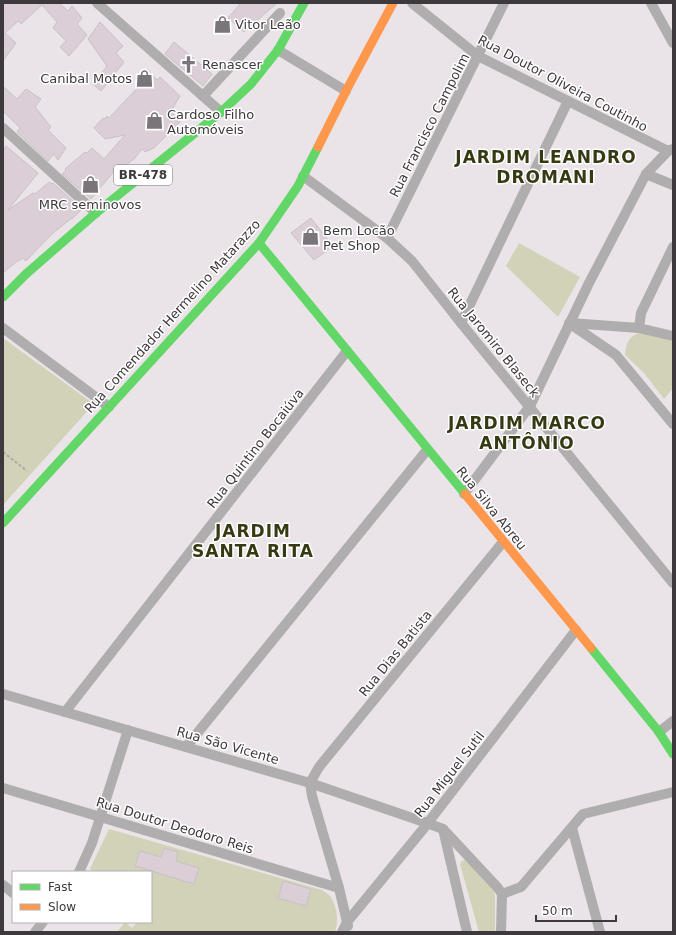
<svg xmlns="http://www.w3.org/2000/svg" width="676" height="935" font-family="'DejaVu Sans',sans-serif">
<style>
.green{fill:#d1d2b8}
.building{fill:#dbced7;stroke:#c7c2c5}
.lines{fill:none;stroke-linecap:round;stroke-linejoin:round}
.path{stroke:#aca8ab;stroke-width:2;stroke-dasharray:3 2;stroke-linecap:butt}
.street{stroke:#afadae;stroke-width:10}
.fast{stroke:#63d668;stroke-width:9}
.slow{stroke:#ff974d;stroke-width:9}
.labels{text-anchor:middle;stroke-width:3;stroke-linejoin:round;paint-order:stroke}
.shield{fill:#fff;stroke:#787476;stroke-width:1}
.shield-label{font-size:12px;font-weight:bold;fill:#3e393c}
.poi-label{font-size:13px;fill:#3e393c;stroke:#fff;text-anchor:start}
.street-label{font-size:13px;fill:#3e393c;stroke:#fff}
.district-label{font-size:17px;font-weight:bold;letter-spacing:1px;fill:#363a12;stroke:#fff}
</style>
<rect width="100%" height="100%" fill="#eae4e8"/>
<g class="green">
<polygon points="519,243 580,277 558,317 506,266"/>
<path d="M641 332 673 341V388L664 399 644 373 625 355C627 342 628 337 641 332Z"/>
<polygon points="3,338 91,402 91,407 3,505"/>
<path d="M109 829 322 890C325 892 328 894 330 896 337 905 339 922 335 932H117L125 922 132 928 137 922H151V872H94L90 869Z"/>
<polygon points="464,860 467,861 494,891 495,897 495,932 479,932 460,864 462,861"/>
</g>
<g class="building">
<polygon points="3,3 59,3 68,11 72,6 82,18 77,24 87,35 69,56 60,47 66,41 53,28 57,22 42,5 21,24 18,21 5,33 16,43 3,61"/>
<polygon points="241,3 277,3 244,32 228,18"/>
<polygon points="100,22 123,46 116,53 124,62 101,91 93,84 107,66 88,39"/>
<polygon points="174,42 212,74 203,86 165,54"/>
<polygon points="147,69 157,80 160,77 180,96 171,111 180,122 154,148 145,152 142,149 134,159 124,166 115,170 91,199 62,174 66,170 65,169 85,152 87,153 92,148 104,159 125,135 105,139 94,128 103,118 105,119 107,116 109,118 142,83 139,80 140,77"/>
<polygon points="3,86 17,99 26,89 41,99 35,107 51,127 48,130 66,148 58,160 54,154 48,161 17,132 20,128 3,111"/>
<polygon points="6,146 38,173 8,210 33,193 35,194 49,182 52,184 53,183 82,209 72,219 72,218 53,233 26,261 23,258 16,262 3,273 3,151"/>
<polygon points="311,218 328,240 324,245 329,249 314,260 291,233"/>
<polygon points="164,848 178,852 176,861 199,868 194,884 135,866 140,851 161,857"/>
<polygon points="283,881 311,889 306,906 278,898"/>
</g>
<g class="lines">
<polyline class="path" points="3,452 27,471"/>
<g class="street">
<polyline points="97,3 221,112"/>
<polyline points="412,3 478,56 668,151"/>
<polyline points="651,3 673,43"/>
<polyline points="278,50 346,91"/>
<polyline points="203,96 280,13"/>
<polyline points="3,128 96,213"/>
<polyline points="646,174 673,185"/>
<polyline points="303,176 387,238 412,261 461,323 673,583"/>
<polyline points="387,238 504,3"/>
<polyline points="461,323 568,101"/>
<polyline points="569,323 616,355 673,424"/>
<polyline points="570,323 639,328 673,336"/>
<polyline points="3,328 109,407"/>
<polyline points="639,328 641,313 673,247"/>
<polyline points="464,494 530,406 589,283 646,174 668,151 673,149"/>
<polyline points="3,694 310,783 427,823 443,829 498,888 502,894 501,932"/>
<polyline points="65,712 347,351"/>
<polyline points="659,732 673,721"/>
<polyline points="186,747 427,450"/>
<polyline points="310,783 319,767 503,542"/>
<polyline points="310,783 312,796 339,888 348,926"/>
<polyline points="3,788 339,888"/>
<polyline points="572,828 600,932"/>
<polyline points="443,829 467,932"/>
<polyline points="79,872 92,843 128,730"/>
<polyline points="3,885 13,893"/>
<polyline points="502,894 521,887 583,814 673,792"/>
<polyline points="35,932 43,922"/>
<polyline points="342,932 347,922 424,828 576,630"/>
</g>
<g class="fast">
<polyline points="259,243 465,494"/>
<polyline points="3,297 26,274 96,213 221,112 251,84 278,50 304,3"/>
<polyline points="3,523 259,243 298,186 318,147"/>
<polyline points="591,648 659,732 673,754"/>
</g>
<g class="slow">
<polyline points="318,147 346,91 393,3"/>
<polyline points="465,494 591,648"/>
</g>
</g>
<defs>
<symbol id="shop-bare" viewBox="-9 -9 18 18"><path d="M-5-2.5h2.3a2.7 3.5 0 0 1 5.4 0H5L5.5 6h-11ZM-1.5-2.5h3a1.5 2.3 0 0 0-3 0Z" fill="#7a7578" stroke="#fff" stroke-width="2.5" paint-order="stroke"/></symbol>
<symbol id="church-bare" viewBox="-9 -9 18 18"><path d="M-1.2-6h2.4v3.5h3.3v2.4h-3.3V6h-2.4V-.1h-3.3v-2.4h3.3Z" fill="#7a7578" stroke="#fff" stroke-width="2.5" paint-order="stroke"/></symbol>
</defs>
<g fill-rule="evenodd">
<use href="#shop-bare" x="210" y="12" width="25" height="25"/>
<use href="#church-bare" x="176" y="52" width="25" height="25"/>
<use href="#shop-bare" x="132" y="66" width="25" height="25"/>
<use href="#shop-bare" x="142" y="108" width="25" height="25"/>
<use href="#shop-bare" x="78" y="172" width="25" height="25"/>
<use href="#shop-bare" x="298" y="224" width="25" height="25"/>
</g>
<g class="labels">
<rect class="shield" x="114" y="165" width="58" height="20" rx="3"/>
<g class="shield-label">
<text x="143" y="179">BR-478</text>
</g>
<g class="poi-label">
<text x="235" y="29">Vitor Leão</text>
<text x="202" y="69">Renascer</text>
<text x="132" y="83" text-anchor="end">Canibal Motos</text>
<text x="167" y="119">Cardoso Filho<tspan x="167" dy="15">Automóveis</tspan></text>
<text x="90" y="209" text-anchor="middle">MRC seminovos</text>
<text x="323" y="235">Bem Locão<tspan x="323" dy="15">Pet Shop</tspan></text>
</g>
<g class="street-label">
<text transform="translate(563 83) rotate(28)" y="5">Rua Doutor Oliveira Coutinho</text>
<text transform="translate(429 125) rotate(-63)" y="5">Rua Francisco Campolim</text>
<text transform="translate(172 316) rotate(-48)" y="5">Rua Comendador Hermelino Matarazzo</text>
<text transform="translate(494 342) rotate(51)" y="5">Rua Jaromiro Blaseck</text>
<text transform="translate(255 448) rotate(-52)" y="5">Rua Quintino Bocaiúva</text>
<text transform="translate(492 508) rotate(51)" y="5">Rua Silva Abreu</text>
<text transform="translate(395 653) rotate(-51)" y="5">Rua Dias Batista</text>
<text transform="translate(228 745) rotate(16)" y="5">Rua São Vicente</text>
<text transform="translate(449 774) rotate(-52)" y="5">Rua Miguel Sutil</text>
<text transform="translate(175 825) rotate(17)" y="5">Rua Doutor Deodoro Reis</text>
</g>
<g class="district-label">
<text x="546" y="163">JARDIM LEANDRO<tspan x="546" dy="20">DROMANI</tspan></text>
<text x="527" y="429">JARDIM MARCO<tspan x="527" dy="20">ANTÔNIO</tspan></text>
<text x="253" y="537">JARDIM<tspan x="253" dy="20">SANTA RITA</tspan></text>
</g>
</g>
<rect width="676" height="935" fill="none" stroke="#3e393c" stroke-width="8"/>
<rect x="12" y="871" width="140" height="52" fill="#ffffff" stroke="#b2b0b1"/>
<rect x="20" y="884" width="20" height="6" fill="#63d668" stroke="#b2b0b1"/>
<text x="48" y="891" font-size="12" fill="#3e393c">Fast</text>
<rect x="20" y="904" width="20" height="6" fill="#ff974d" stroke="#b2b0b1"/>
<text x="48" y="911" font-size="12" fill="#3e393c">Slow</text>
<path d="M536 915v6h80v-6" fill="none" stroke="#3e393c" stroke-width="2"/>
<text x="542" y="915" font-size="12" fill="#3e393c" stroke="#ffffff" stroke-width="3" paint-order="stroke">50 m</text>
</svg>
